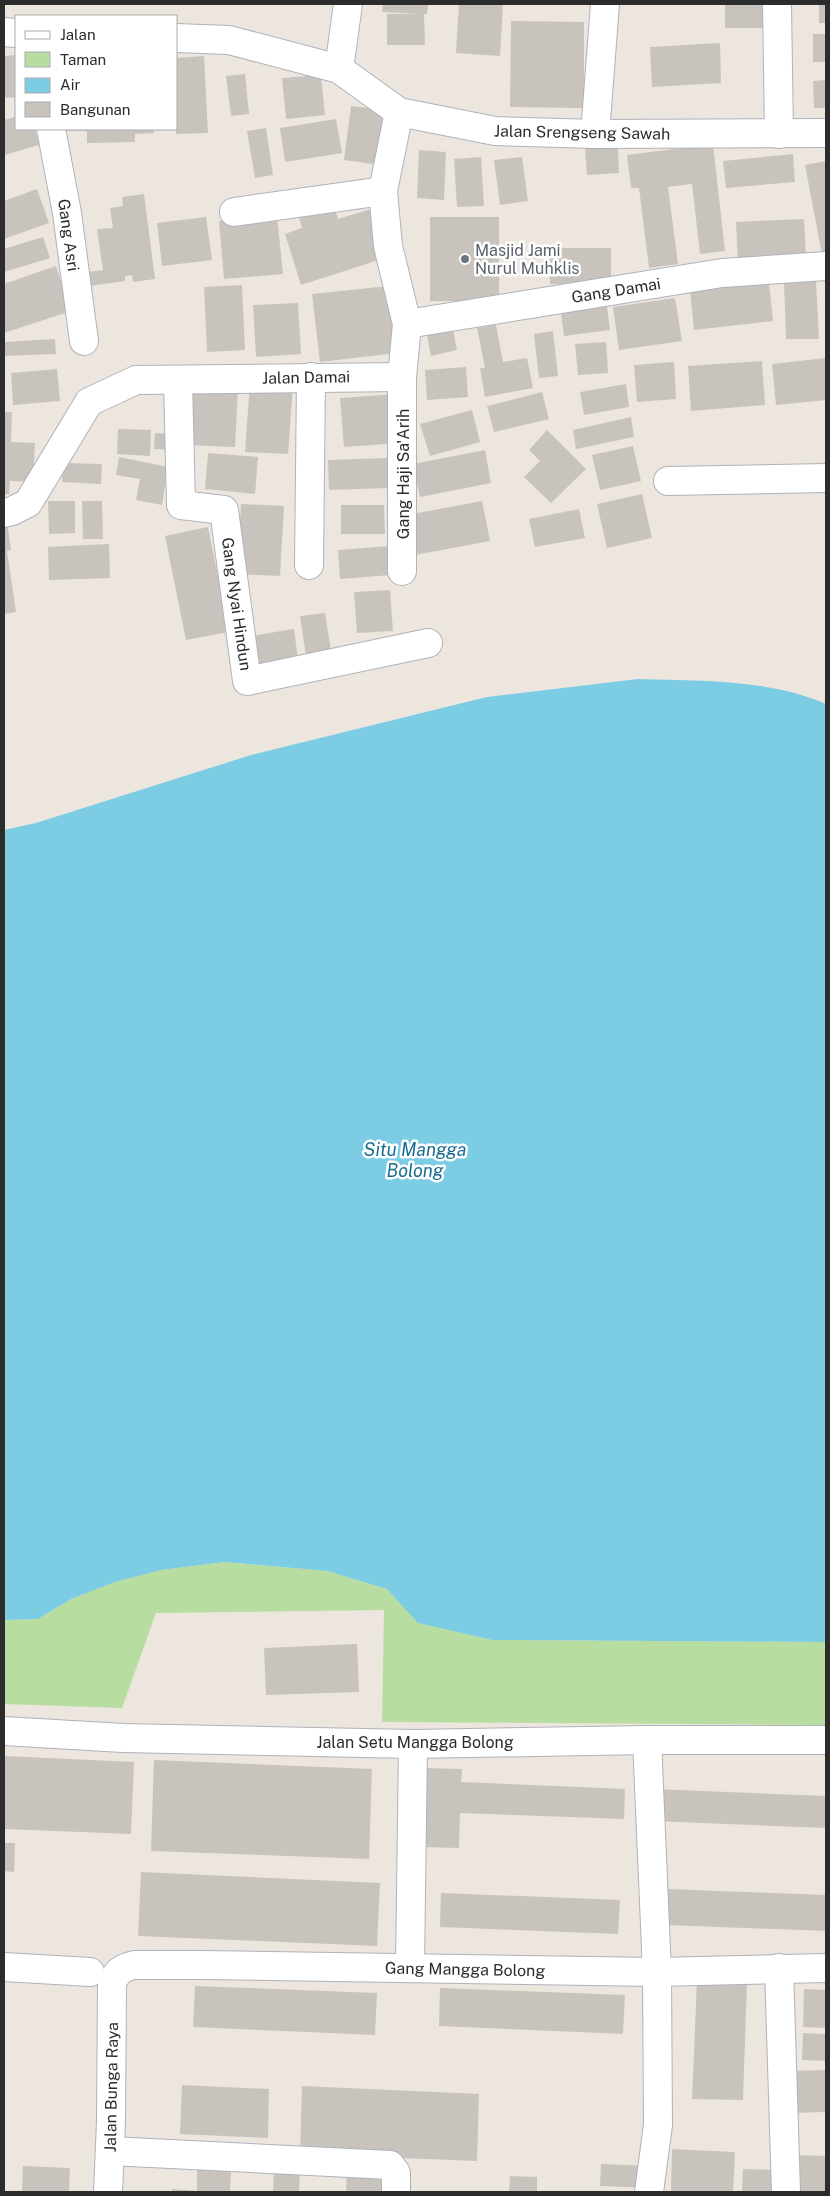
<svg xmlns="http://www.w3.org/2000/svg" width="830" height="2196" font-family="'Public Sans',sans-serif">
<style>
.green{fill:#b8dda1}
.water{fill:#7ccce4}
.building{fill:#c8c4bd}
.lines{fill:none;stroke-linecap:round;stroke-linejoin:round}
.minor-casing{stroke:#b0b2bb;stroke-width:30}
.minor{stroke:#fff;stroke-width:28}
.worship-dot{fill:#6b7280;stroke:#fff;stroke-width:2}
.labels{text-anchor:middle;stroke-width:5;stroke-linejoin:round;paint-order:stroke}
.street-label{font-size:16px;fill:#2c2c2c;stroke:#fff}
.worship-label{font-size:16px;fill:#5b616d;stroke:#fff;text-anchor:start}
.water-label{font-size:18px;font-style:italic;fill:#1a6d92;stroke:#fff}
</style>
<rect width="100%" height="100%" fill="#ece6df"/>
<polygon class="green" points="225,1562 327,1571 387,1589 419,1623 492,1640 826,1642 826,1725 382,1722 384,1610 156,1613 122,1708 4,1704 4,1620 38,1619 71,1599 115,1582 161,1570"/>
<path class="water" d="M638 679C701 681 768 679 826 704V1642L492 1640 418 1623 387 1589 327 1571 225 1562 161 1570 115 1582 71 1599 38 1619 4 1620V830L36 823 251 755 487 697Z"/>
<g class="building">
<polygon points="383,4 428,4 427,14 424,14 425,45 387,45 387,14 419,14 382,12"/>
<polygon points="459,4 503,4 500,56 456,53"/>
<rect x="725" y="4" width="46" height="24"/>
<rect x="819" y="4" width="7" height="19"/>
<polygon points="511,21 584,22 584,108 510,107"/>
<rect x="813" y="34" width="13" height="28"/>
<polygon points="720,43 721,83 652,87 650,47"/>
<polygon points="16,55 16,97 4,98 4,56"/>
<polygon points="204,56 208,133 176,134 176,58"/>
<polygon points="245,74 249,114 231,116 226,76"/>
<polygon points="321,75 325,115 286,119 282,78"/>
<polygon points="826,80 826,108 814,108 813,81"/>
<polygon points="351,106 387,110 380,165 344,160"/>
<polygon points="16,117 16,129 35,129 39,145 4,155 4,120"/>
<polygon points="336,119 342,153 285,162 280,128"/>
<polygon points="266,128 273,175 255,178 247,131"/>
<polygon points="65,129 154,129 154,133 135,134 135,142 87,143 87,131 65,131"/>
<polygon points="713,144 725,251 700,254 692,184 668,187 678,264 649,268 639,188 631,188 627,155"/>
<polygon points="618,146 619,173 587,175 585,148"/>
<polygon points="419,150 446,152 444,200 417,198"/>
<polygon points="793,154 795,182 726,188 723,161"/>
<polygon points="481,157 484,206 457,207 454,159"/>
<polygon points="522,157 528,201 500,205 494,160"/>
<polygon points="826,161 826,260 823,260 805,165"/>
<polygon points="37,189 49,223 4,239 4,201"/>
<polygon points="144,194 155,279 133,282 132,275 125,276 125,281 89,286 87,272 103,270 97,229 113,228 110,208 123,206 122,197"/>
<polygon points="333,203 338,219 371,209 385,258 301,285 285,234 302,228 298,214"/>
<polygon points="277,215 283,274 224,279 219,221"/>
<polygon points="206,217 212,260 162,266 157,223"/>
<rect x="430" y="217" width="69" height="84"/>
<polygon points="804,219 806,258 738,262 736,222"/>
<polygon points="43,237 50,258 4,272 4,249"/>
<polygon points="549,248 611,248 611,283 550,284"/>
<polygon points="56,266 71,311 4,333 4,284"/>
<polygon points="816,281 819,339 786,339 784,282"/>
<polygon points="769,282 773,321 694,330 690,290"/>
<polygon points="242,285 245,350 207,352 204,287"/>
<polygon points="388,286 396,353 320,362 312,294"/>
<polygon points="675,298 682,341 619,350 613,307"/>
<polygon points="606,299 610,330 564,336 560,306"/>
<polygon points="298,303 301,354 256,357 253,305"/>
<polygon points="452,325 457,350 431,356 426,330"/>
<polygon points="496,325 503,362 527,358 533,388 485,397 480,368 485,368 477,328"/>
<polygon points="553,331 558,376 539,378 534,334"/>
<polygon points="55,339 56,354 4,356 4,342"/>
<polygon points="606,342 608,373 578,375 575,344"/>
<polygon points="826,358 826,400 776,405 772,364"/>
<polygon points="762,361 765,405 691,411 688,366"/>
<polygon points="674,362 676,399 637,402 634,365"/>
<polygon points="466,367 468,397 427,400 425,370"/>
<polygon points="57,369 60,401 13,405 11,373"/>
<polygon points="250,382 293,385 288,454 245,452"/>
<polygon points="626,384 629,407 584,415 580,392"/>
<polygon points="186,385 238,388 235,447 183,445"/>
<polygon points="542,392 549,419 494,432 487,406"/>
<polygon points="396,394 399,443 344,447 340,398"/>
<polygon points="472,410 480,442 430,456 420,424"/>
<polygon points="4,412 12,412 11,442 35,443 33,482 10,481 9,494 4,494"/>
<polygon points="631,417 634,437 576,449 573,430"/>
<polygon points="118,429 151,430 150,456 117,454"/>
<polygon points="547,430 586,469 551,503 524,477 540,461 529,450"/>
<polygon points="155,433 174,434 173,450 154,449"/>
<polygon points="633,446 641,481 600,490 592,455"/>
<polygon points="485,450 491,483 420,497 413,464"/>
<polygon points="208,453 258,457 255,494 205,489"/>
<polygon points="119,457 168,467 162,505 136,500 140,479 116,475"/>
<polygon points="387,458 388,488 329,490 328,460"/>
<polygon points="63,463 102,464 101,484 62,482"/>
<polygon points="642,494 652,538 607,548 597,504"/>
<polygon points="48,501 75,501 75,533 49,534"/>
<polygon points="82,501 102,501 103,539 83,539"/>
<polygon points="482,501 490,541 415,555 407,515"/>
<polygon points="241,504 284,506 280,576 237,574"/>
<polygon points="341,505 384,505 385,534 341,534"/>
<polygon points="579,509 585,538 535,547 529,519"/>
<polygon points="7,522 11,550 7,551 16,612 4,614 4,523"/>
<polygon points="208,527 229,632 186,640 165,536"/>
<polygon points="109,544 110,578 49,580 48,547"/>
<polygon points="389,546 391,575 340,579 338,550"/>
<polygon points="390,590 393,631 357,633 354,592"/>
<polygon points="325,613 331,651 306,655 300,616"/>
<polygon points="294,629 298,659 256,665 251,636"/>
<polygon points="357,1644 359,1692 266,1695 264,1648"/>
<polygon points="4,1756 134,1762 131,1834 4,1829"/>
<polygon points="154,1760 372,1769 369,1859 151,1851"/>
<polygon points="422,1768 462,1769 461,1782 625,1789 624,1819 460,1813 459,1848 419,1847"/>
<polygon points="655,1789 826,1796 826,1828 654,1821"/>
<polygon points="4,1843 15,1843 14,1872 4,1871"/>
<polygon points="141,1872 380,1883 377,1946 138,1936"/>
<polygon points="668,1889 826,1895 826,1931 667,1925"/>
<polygon points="441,1893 620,1900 618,1934 440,1927"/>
<polygon points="697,1980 747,1982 743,2100 692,2099"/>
<polygon points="195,1986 377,1993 375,2035 193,2027"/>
<polygon points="440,1988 625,1995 623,2034 439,2026"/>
<polygon points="804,1989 826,1990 826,2028 803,2027"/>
<polygon points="803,2033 826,2034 826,2061 802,2060"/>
<polygon points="826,2070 826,2112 790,2113 789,2071"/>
<polygon points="182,2085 269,2089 268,2138 180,2134"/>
<polygon points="302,2086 479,2094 477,2161 300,2154"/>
<polygon points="672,2149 735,2152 733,2192 671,2192"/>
<polygon points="796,2155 826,2156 826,2192 795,2192"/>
<polygon points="601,2164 648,2166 647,2188 600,2186"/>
<polygon points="23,2166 70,2168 69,2192 22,2192"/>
<polygon points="197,2168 231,2169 230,2192 172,2192 172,2189 197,2191"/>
<polygon points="743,2169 775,2170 774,2192 742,2192"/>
<polygon points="274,2170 300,2171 299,2192 273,2192"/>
<polygon points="347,2170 390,2172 389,2192 346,2192"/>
<polygon points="510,2176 537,2177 537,2192 509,2192"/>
</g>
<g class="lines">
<defs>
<g id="minor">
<polyline points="777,4 779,134"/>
<polyline points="4,32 16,33"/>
<polyline points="176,38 229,40 339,69 399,112 495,131 595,134 826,133"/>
<polyline points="339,69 348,4"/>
<polyline points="51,129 67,213 84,341"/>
<polyline points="595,134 605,4"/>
<polyline points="234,212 383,191"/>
<polyline points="407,324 722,273 826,266"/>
<polyline points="178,380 181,505 224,510 247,681 428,643"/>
<polyline points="668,481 826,478"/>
<polyline points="4,513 12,511 28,503 89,402 136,380 402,377 407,324 388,246 383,191 399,112"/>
<polyline points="309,565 311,377"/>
<polyline points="402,571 402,377"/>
<polyline points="4,1731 123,1738 413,1744 647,1740 826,1740"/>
<polyline points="647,1740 657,1972 658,2125 649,2192"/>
<polyline points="4,1967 90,1972"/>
<polyline points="410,1968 413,1744"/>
<polyline points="779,1968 786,2192"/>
<polyline points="110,2151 390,2165 396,2173 396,2192"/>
<path d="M108 2192 111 2121 112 1983C117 1971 122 1968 134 1965H201L657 1972 826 1968"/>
</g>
</defs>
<use href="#minor" class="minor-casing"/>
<use href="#minor" class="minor"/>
</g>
<circle class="worship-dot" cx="465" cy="259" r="5"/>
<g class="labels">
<g class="street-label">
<text transform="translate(582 132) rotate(1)" y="6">Jalan Srengseng Sawah</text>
<text transform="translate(69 235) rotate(82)" y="6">Gang Asri</text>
<text transform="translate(616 290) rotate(-9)" y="6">Gang Damai</text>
<text transform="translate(306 377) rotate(-1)" y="6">Jalan Damai</text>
<text transform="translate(403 474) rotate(-90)" y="6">Gang Haji Sa'Arih</text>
<text transform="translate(237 604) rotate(82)" y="6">Gang Nyai Hindun</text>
<text x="415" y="1748">Jalan Setu Mangga Bolong</text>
<text transform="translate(465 1969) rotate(1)" y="6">Gang Mangga Bolong</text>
<text transform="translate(111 2087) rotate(-89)" y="6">Jalan Bunga Raya</text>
</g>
<g class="worship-label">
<text x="475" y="256">Masjid Jami<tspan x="475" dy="18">Nurul Muhklis</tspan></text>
</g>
<g class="water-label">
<text x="415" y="1156">Situ Mangga<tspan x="415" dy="21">Bolong</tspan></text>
</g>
</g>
<rect width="830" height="2196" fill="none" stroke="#2c2c2c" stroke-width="10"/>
<rect x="15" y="15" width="162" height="115" fill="#ffffff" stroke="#ababab"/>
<rect x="25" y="31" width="25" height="8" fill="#ffffff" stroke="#ababab"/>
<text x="60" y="40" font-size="15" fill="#2c2c2c">Jalan</text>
<rect x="25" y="52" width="25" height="15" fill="#b8dda1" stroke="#ababab"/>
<text x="60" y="65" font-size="15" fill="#2c2c2c">Taman</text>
<rect x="25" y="78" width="25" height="15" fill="#7ccce4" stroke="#ababab"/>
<text x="60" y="90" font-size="15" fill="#2c2c2c">Air</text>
<rect x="25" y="102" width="25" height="15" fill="#c8c4bd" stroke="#ababab"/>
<text x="60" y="115" font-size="15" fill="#2c2c2c">Bangunan</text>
</svg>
